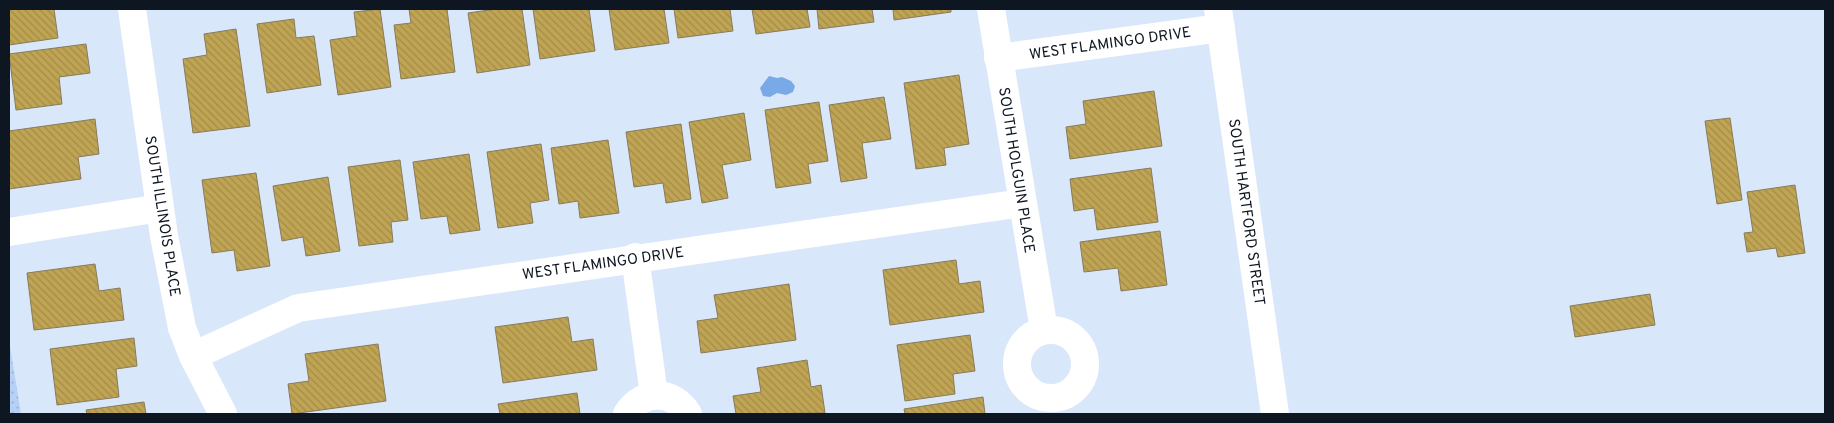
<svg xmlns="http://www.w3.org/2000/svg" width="1834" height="423" font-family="Overpass,sans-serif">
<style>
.park{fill:url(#park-dots)}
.water{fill:#7aa9e7}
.building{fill:url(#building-back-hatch);stroke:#877b5a}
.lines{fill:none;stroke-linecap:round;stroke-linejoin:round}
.minor{stroke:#fff;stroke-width:28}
.labels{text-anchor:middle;stroke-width:4;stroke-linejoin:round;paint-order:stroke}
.street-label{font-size:15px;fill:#0e1621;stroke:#fff}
</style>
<defs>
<pattern id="park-dots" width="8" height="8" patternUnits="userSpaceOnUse" patternTransform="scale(1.25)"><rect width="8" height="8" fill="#b5d1f6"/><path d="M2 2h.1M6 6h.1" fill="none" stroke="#9ab3d3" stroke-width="1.8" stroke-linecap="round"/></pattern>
<pattern id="building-back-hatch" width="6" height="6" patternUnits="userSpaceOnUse" patternTransform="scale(1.25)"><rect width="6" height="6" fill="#bfa454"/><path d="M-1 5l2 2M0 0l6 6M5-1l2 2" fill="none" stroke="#a38c49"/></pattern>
</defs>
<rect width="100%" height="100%" fill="#d9e7fa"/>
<polygon class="park" points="9,340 21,414 9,414"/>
<polygon class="water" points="769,76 777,78 782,77 791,81 795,86 793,92 786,95 777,93 770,97 763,96 760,88"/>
<g class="building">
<polygon points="9,9 59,9 54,9 58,38 9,45"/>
<polygon points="380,9 391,87 338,95 330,40 357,36 354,12"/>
<polygon points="409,9 447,9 455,72 401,79 394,25 411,23"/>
<polygon points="496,9 522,9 530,65 477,73 468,13"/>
<polygon points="533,9 589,9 595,51 540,59"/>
<polygon points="609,9 664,9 669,43 615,50"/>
<polygon points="674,9 730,9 733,31 678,38"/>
<polygon points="752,9 807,9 810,27 756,34"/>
<polygon points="817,9 872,9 874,22 819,29"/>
<polygon points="893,9 951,9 951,12 894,20"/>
<polygon points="294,19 296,38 314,36 321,85 267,93 257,24"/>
<polygon points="236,29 250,126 193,133 183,59 207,55 204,34"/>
<polygon points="86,44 90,73 59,77 62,104 16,110 9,54"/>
<polygon points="959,75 969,144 944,148 946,165 916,169 904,83"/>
<polygon points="1154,91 1162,146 1070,159 1066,127 1086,124 1083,101"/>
<polygon points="884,97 891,139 862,143 867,178 841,182 829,105"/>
<polygon points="819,102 828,161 808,164 811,183 776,188 765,110"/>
<polygon points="744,113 751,160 722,165 728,198 702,203 689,122"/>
<polygon points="1730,118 1742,200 1717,204 1705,121"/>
<polygon points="95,119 99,154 78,157 81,179 9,189 9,131"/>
<polygon points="681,124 691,199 666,203 663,183 634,187 626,132"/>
<polygon points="608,140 619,213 580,218 578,201 559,204 551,148"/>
<polygon points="541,144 549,200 530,203 533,223 498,228 487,152"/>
<polygon points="469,154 480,230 450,234 447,216 421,219 413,162"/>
<polygon points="400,160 408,220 391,222 393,242 359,246 348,167"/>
<polygon points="1151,168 1158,222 1097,230 1094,208 1074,211 1070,179"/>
<polygon points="256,173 270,266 237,271 234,250 212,253 202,180"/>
<polygon points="328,177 340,251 306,256 303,237 282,241 273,186"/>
<polygon points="1795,185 1805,253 1778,257 1776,248 1747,252 1744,233 1753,232 1747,192"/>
<polygon points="1160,231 1167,285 1121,291 1118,268 1084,272 1080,242"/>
<polygon points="956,260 959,284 980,281 984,312 890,325 883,270"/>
<polygon points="95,264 99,291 120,288 124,320 34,330 27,273"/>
<polygon points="789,284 796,340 701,353 697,321 718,318 714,295"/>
<polygon points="1650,294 1655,325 1575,337 1570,306"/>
<polygon points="568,317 572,342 593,339 597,370 503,383 495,327"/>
<polygon points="970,335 975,371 953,374 955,394 905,401 897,345"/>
<polygon points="134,338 137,366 116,369 119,397 57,405 50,349"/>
<polygon points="378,344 386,401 292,414 288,384 309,381 305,354"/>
<polygon points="807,360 811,387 821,385 825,413 736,414 733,396 761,392 757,368"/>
<polygon points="577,393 580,414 500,414 498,404"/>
<polygon points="983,397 985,414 905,414 904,409"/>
<polygon points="144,402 146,414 87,414 86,410"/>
</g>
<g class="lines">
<g class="minor">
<polyline points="132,9 164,236 182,328 193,356 223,414"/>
<polyline points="991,9 1044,330"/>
<polyline points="1218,9 1275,414"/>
<polyline points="998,58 1221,28"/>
<polyline points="9,232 160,208"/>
<polyline points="635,257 654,395"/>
<circle cx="1051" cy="364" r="34"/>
<polyline points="193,356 298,308 1022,203"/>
<path d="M627 414C642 390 673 389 688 414"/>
</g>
</g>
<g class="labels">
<g class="street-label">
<text transform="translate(1110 43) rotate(-8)" y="5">WEST FLAMINGO DRIVE</text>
<text transform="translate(1017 170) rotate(81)" y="5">SOUTH HOLGUIN PLACE</text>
<text transform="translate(1247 212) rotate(82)" y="5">SOUTH HARTFORD STREET</text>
<text transform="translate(163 216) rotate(81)" y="5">SOUTH ILLINOIS PLACE</text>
<text transform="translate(603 263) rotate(-8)" y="5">WEST FLAMINGO DRIVE</text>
</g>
</g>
<rect width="1834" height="423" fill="none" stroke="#0e1621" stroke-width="20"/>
</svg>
